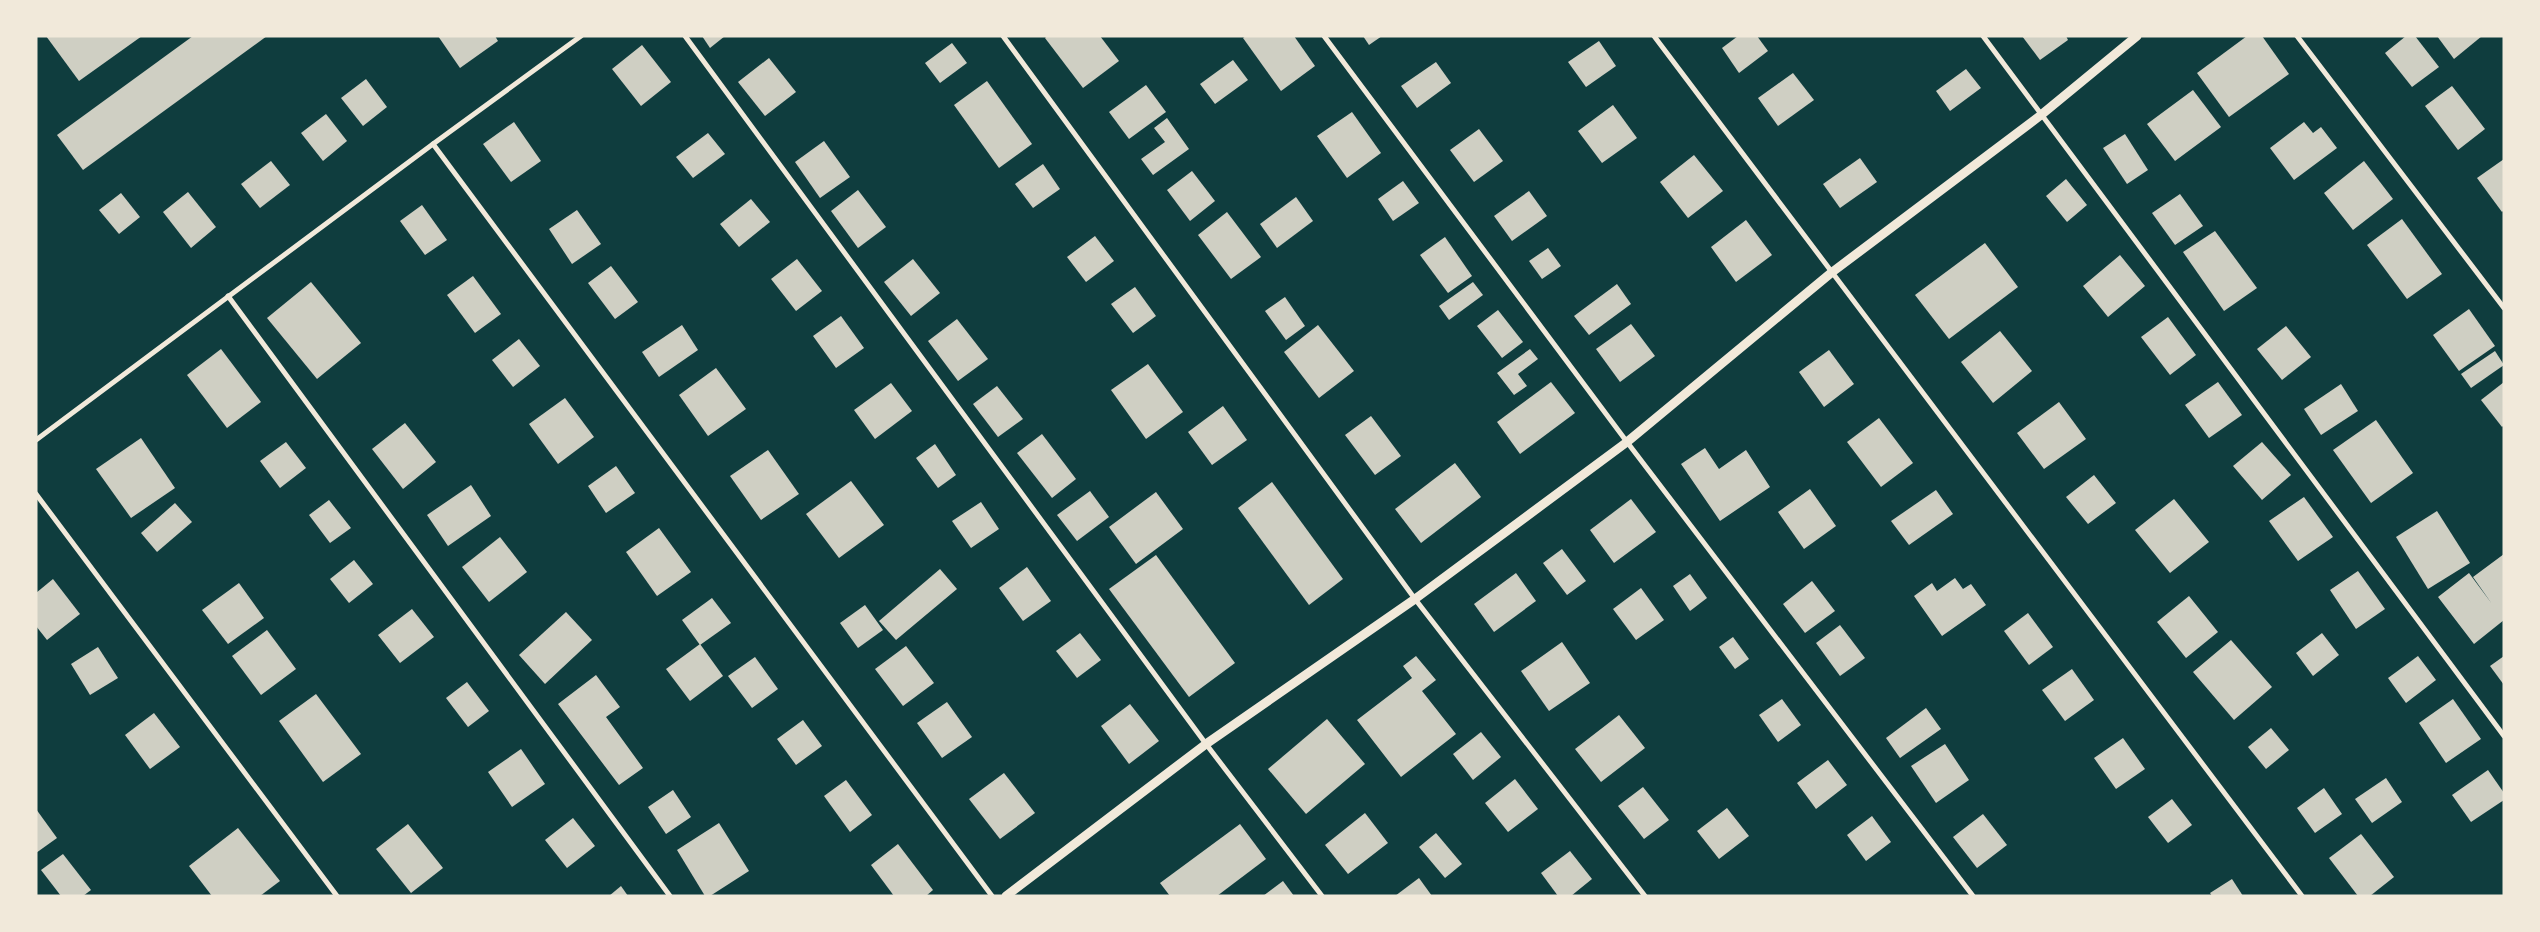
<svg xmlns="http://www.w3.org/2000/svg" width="2540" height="932" font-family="Roboto,sans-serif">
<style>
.building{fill:#cfcfc3}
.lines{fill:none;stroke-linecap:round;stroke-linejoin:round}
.minor{stroke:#f1e9da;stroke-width:5}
.tertiary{stroke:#f1e9da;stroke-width:9}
</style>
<rect width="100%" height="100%" fill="#0f3d3e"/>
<g class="building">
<polygon points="46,36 142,36 79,81"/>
<polygon points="193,36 267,36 83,170 57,135"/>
<polygon points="438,36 495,36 498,41 460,68"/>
<polygon points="702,36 725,36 710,48"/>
<polygon points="1047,36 1100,36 1119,61 1083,88 1045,38"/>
<polygon points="1246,36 1294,36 1315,66 1281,91 1243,38"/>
<polygon points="1363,36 1382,36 1369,45"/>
<polygon points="1738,36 1757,36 1768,51 1739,73 1722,48"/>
<polygon points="2022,36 2066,36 2068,40 2040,60"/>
<polygon points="2247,36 2262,36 2289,74 2229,117 2197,73"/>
<polygon points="2406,36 2415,36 2439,67 2412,87 2385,53"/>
<polygon points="2437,36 2482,36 2454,59"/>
<polygon points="1599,41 1616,66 1586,87 1568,62"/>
<polygon points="952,43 967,63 940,83 925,63"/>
<polygon points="642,45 671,82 641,106 612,69"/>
<polygon points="769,58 796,92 765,116 738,82"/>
<polygon points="1233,60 1248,80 1215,104 1200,84"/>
<polygon points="1436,62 1451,83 1417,108 1401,86"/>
<polygon points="1966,69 1981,88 1950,111 1936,91"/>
<polygon points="1793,73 1814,100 1778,126 1758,98"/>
<polygon points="366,79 387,107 363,126 341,98"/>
<polygon points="987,81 1032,144 999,168 954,105"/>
<polygon points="1146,85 1166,112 1129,139 1109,112"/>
<polygon points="2452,86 2485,129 2458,150 2425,106"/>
<polygon points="2193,90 2221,127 2175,161 2147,124"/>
<polygon points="1613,105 1637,138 1602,163 1578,131"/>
<polygon points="1352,112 1381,153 1347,178 1317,136"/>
<polygon points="326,114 347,141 323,161 301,133"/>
<polygon points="1167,118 1189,149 1153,175 1141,159 1165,142 1154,128"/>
<polygon points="514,122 541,161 511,182 483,144"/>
<polygon points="2304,122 2313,133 2321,127 2337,148 2294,180 2270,148"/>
<polygon points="1479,129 1503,161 1474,182 1450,150"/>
<polygon points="708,133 725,154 693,178 676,157"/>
<polygon points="2125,134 2148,170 2127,184 2103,148"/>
<polygon points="824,141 850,177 820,198 795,162"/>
<polygon points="1694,155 1723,191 1688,218 1660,182"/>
<polygon points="1860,158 1877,182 1840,208 1823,184"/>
<polygon points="2504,159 2504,210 2502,212 2477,178"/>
<polygon points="271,161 290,185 260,208 241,184"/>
<polygon points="2364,161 2393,199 2353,230 2324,193"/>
<polygon points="1043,164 1060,189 1033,208 1015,184"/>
<polygon points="1192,171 1215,201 1190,221 1167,190"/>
<polygon points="2066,179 2087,205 2067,222 2046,196"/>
<polygon points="1403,181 1419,203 1393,221 1378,199"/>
<polygon points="858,190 886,227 858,248 831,211"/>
<polygon points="1529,191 1547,216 1512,241 1494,216"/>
<polygon points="188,192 216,227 191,248 163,212"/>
<polygon points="121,193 140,217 119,234 99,210"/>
<polygon points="2180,194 2203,226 2175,245 2152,213"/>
<polygon points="1296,197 1313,221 1277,248 1260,224"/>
<polygon points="751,199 770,222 739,247 720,224"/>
<polygon points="422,205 447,240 425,255 400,221"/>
<polygon points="577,210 601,244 572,264 549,229"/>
<polygon points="1227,212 1261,257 1231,279 1198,235"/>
<polygon points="2402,219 2442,274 2407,299 2367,245"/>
<polygon points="1746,220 1772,255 1736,282 1711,247"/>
<polygon points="2215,231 2257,288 2224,311 2183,252"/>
<polygon points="1095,236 1114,261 1086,282 1067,257"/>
<polygon points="1445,237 1472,276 1448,293 1420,255"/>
<polygon points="1985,243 2018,287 1949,339 1915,295"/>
<polygon points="1548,248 1561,266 1542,279 1529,261"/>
<polygon points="2120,255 2145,286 2108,317 2083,286"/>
<polygon points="797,259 822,291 796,311 771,279"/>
<polygon points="913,259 940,293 911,316 884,282"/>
<polygon points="611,266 638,302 615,319 588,283"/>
<polygon points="473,276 501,314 475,333 447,295"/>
<polygon points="311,282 361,343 317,379 267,318"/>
<polygon points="1473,282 1483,295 1449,320 1439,306"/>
<polygon points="1617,284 1631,304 1589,335 1574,316"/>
<polygon points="1135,287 1156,316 1133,333 1111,304"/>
<polygon points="1285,297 1305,326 1286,340 1265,311"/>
<polygon points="2469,309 2495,346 2459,371 2433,335"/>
<polygon points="1498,310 1523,342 1502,358 1477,326"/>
<polygon points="841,316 864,348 836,368 813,336"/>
<polygon points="2168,317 2196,355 2170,375 2141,337"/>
<polygon points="957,319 988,359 958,381 928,341"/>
<polygon points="1631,324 1655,356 1620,382 1596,349"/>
<polygon points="682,325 698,350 659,377 642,352"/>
<polygon points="1318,325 1354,371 1319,398 1284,352"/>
<polygon points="2286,326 2311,357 2282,380 2257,349"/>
<polygon points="2000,331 2032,371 1993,403 1961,362"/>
<polygon points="519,339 540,366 513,387 492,360"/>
<polygon points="221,349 261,402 227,428 187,375"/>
<polygon points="1530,349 1538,359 1518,374 1527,386 1514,395 1497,373"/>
<polygon points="1829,350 1854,384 1824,407 1799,372"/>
<polygon points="2495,351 2504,365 2471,388 2461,374"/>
<polygon points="1148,364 1183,412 1146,439 1111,390"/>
<polygon points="716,368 746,409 708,436 679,395"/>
<polygon points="1551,382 1575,413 1520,454 1497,422"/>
<polygon points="2218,382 2242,415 2209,438 2185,405"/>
<polygon points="2504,382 2504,425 2502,427 2481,400"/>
<polygon points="891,383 912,411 875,439 854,410"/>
<polygon points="2341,384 2358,411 2321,435 2304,409"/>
<polygon points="997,386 1023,419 998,437 973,404"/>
<polygon points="565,398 594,437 558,464 529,424"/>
<polygon points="2059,402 2086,439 2044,469 2017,433"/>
<polygon points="1223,406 1247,440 1212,465 1188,432"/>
<polygon points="1371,416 1401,456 1375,475 1345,435"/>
<polygon points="1879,418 1913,463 1881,487 1847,442"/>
<polygon points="2376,420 2413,473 2371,503 2333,450"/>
<polygon points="405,423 436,462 403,489 372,449"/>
<polygon points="1042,434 1076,479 1052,498 1017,453"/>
<polygon points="141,438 175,488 131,518 96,469"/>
<polygon points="286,442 306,468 280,488 260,461"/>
<polygon points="2262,442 2291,475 2262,500 2233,466"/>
<polygon points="935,444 956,475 938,488 916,458"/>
<polygon points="1705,448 1719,469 1746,450 1770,487 1720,521 1681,464"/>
<polygon points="768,450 799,494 761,520 730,476"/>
<polygon points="1455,463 1481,497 1421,543 1395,509"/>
<polygon points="616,466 635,493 606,513 588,486"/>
<polygon points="2094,475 2116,503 2088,524 2066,497"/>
<polygon points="851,481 884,525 839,558 806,514"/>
<polygon points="1272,482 1343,579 1309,605 1238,508"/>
<polygon points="471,485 491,516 448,546 427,515"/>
<polygon points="1810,489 1836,526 1804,549 1778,512"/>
<polygon points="1936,490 1953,514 1909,545 1891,521"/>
<polygon points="1090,491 1109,517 1077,541 1057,515"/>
<polygon points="1156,492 1183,529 1136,564 1109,527"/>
<polygon points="2304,497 2333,537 2298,561 2269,521"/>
<polygon points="1631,499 1656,532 1614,563 1590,530"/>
<polygon points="2174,499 2209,542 2170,573 2135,530"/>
<polygon points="329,500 351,528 330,543 309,515"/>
<polygon points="981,502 999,529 971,548 952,521"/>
<polygon points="175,503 192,522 157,552 141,533"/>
<polygon points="2437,511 2470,563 2428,589 2396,537"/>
<polygon points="659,528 691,572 657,596 626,552"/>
<polygon points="500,537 527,572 489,602 462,567"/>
<polygon points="1562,549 1586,581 1567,595 1543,563"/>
<polygon points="2504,554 2504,620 2474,644 2438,597 2469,573 2492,604 2473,577"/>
<polygon points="1156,555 1235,663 1189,697 1109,589"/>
<polygon points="354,560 373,584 349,603 330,579"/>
<polygon points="1027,567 1051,601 1023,621 999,588"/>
<polygon points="940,569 957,589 896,640 879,621"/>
<polygon points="2358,571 2385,609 2356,629 2330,590"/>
<polygon points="1516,573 1536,601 1494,632 1474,604"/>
<polygon points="1690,574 1707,598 1690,611 1673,586"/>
<polygon points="1955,578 1963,589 1971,584 1986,605 1942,636 1914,596 1932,583 1937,591"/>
<polygon points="53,579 80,614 47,640 36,626 36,593"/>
<polygon points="1812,581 1835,611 1805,633 1783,604"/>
<polygon points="239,583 264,618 228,644 202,610"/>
<polygon points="1641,588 1664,620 1636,640 1613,609"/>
<polygon points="2189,596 2218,632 2186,658 2157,622"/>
<polygon points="712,598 731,623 700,645 682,620"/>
<polygon points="865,605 883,630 858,648 840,623"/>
<polygon points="412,609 434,637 400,663 378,635"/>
<polygon points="566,612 592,640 545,684 519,655"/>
<polygon points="2028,613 2053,647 2029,665 2004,631"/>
<polygon points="1840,625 1865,658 1840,676 1816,643"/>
<polygon points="267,630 296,669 261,695 232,656"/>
<polygon points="1080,633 1101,660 1077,678 1056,651"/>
<polygon points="2322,633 2339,655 2313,676 2296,653"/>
<polygon points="1733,637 1749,659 1735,669 1719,647"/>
<polygon points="2231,640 2272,687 2234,720 2193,672"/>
<polygon points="1562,642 1590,683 1549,711 1521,671"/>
<polygon points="700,644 723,676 690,701 666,669"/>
<polygon points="906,646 934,683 903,706 875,669"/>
<polygon points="98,647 118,678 90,695 71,664"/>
<polygon points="1416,656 1436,680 1422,691 1456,734 1401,777 1357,720 1412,678 1403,666"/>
<polygon points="2418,656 2436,680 2406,703 2388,678"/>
<polygon points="2504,656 2504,685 2490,666"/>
<polygon points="755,657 778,689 752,708 728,676"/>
<polygon points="2072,669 2094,700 2065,721 2042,690"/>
<polygon points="596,675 620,707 606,717 643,768 619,785 558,704"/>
<polygon points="467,682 489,711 468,727 446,698"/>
<polygon points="316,694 361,754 323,782 279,721"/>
<polygon points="1782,699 1801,725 1778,742 1759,715"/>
<polygon points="2453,699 2481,739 2446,763 2419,723"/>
<polygon points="947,702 972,737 942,758 917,723"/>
<polygon points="1130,704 1159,741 1129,764 1101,726"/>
<polygon points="1926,708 1941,729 1900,758 1886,738"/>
<polygon points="154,713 180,747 150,769 125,735"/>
<polygon points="1619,715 1645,748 1601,782 1575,749"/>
<polygon points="1327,719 1365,764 1306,814 1268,769"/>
<polygon points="803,720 822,746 796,765 777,739"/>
<polygon points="2271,728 2289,750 2266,769 2248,747"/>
<polygon points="1481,732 1501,757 1473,780 1453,754"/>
<polygon points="2123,738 2145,769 2116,789 2094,758"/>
<polygon points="1945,744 1969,780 1936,803 1911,766"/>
<polygon points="521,749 545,784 512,807 488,772"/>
<polygon points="1828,760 1847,785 1816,809 1797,783"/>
<polygon points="2488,770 2504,793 2504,800 2471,822 2452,795"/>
<polygon points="1004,773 1035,813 1000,839 969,799"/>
<polygon points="2386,778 2402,802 2372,823 2355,799"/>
<polygon points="1515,779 1538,809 1508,832 1485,803"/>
<polygon points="846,780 872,815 850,832 824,796"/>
<polygon points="1643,787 1669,820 1644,839 1618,806"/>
<polygon points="2324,788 2342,814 2315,833 2297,808"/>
<polygon points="673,790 691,817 666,834 648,807"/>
<polygon points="2172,799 2192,825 2168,843 2148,817"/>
<polygon points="1727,808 1749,836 1719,859 1697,831"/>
<polygon points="36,809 57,838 36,853"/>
<polygon points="1365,813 1388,843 1348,874 1325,845"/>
<polygon points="1983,814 2007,845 1977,868 1953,837"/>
<polygon points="1872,816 1891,842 1866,861 1847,835"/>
<polygon points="573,818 595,846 567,868 545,840"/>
<polygon points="719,823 749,871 710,896 705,896 677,850"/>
<polygon points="408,824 443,868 411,893 376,849"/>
<polygon points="1240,824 1266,859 1217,896 1170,896 1160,883"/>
<polygon points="238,828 280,881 260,896 212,896 189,866"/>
<polygon points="1436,833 1462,864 1445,878 1419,847"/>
<polygon points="2361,834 2394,877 2370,896 2358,896 2329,858"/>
<polygon points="898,844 933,890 926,896 894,896 871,865"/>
<polygon points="1570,851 1592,879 1571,896 1558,896 1541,873"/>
<polygon points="63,854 91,890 83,896 61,896 41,870"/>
<polygon points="1419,878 1432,896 1395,896"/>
<polygon points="2232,879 2243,896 2212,896 2210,893"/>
<polygon points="1283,881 1294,896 1263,896"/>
<polygon points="621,886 628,896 609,896"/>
</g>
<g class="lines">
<g class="minor">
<polyline points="685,36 1206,744 1322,896"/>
<polyline points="1003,36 1415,599 1645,896"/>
<polyline points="1324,36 1627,442 1973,896"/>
<polyline points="1654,36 2302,896"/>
<polyline points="1983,36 2504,736"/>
<polyline points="2297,36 2504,308"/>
<polyline points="433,144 992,896"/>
<polyline points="228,296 670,896"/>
<polyline points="36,440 433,144 581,36"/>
<polyline points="36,494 337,896"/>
</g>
<polyline class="tertiary" points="1006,896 1206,744 1415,599 1627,442 1831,273 2041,115 2137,36"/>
</g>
<rect width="2540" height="932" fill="none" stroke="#f1e9da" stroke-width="75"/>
</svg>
